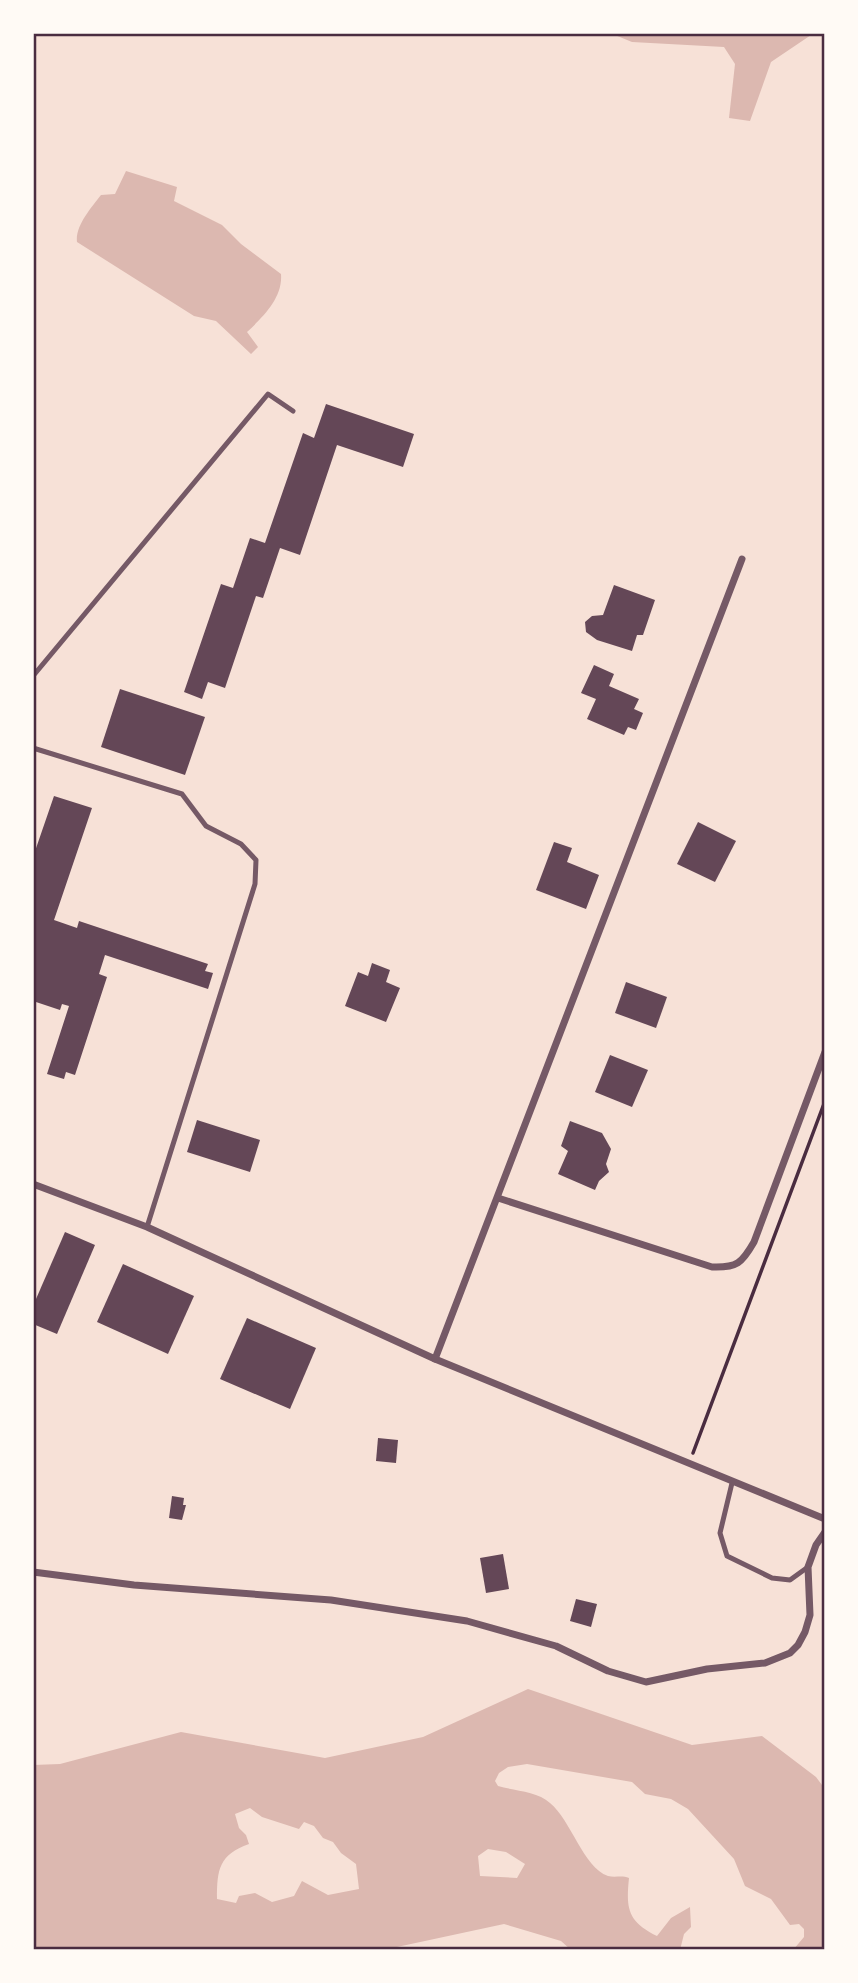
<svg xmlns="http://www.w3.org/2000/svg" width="858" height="1983" font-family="'Libre Baskerville',serif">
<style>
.water{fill:#dcb8b0;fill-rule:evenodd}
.building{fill:#644757}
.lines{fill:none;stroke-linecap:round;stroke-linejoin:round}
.path{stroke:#4a2c40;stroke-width:3.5}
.service{stroke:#755966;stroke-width:5}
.minor{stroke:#755966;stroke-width:7}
.neatline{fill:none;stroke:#4a2c40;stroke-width:2.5}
</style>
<rect width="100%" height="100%" fill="#f7e1d7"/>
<g class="water">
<polygon points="610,33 814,33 771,62 750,121 729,118 735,64 724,47 632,42"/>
<path d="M126 171 177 187 174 201 222 225 241 244 281 274C283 298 263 317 247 332L258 347 251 354 216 321 194 316 77 242C75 226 91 208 101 195L115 194Z"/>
<path d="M528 1689 692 1745 762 1736 816 1777 825 1789V1950H793L804 1937V1929L799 1924 790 1925 771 1899 745 1886 734 1859 688 1809 671 1799 645 1794 632 1782 527 1764 508 1767 499 1773 495 1781 498 1786C514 1791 537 1791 550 1803 571 1820 583 1867 608 1876 615 1878 622 1875 629 1878 626 1908 627 1921 657 1936L671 1918 690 1907 691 1927 684 1934 680 1950H571L561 1941 504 1924 383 1950H33V1765L60 1764 181 1732 325 1758 423 1737ZM250 1808 262 1817 299 1829 304 1822 314 1826 323 1838 333 1842 341 1853 356 1864 359 1889 328 1895 302 1881 294 1896 272 1902 255 1893 239 1896 236 1903 217 1899C217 1869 219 1855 249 1844L246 1835 239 1828 235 1814ZM488 1849 506 1852 525 1864 517 1878 480 1876 478 1856Z"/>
</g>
<g class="building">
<polygon points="326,404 414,434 403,467 337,445 300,555 280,548 263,598 256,596 225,688 208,682 202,699 184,692 221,584 233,588 250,538 265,543 303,433 314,438"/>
<polygon points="614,585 655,600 643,635 637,635 632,651 597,640 586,632 585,622 592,616 603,615"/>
<polygon points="594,665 614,674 609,686 639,699 634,709 643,713 636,730 628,727 624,735 587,719 596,699 581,693"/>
<polygon points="120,689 205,717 185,775 101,747"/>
<polygon points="54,796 92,808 54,920 77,928 79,921 208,964 205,971 213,973 208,989 105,955 99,974 107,977 75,1075 66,1072 64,1079 47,1074 69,1006 62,1004 60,1010 33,1001 33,922 36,914 33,913 33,857"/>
<polygon points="698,822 736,841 715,882 677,864"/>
<polygon points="554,842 572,848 567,862 599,875 586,909 536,890"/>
<polygon points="372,963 390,970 386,982 400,988 386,1022 345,1006 358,972 368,976"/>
<polygon points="626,982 667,997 656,1028 615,1013"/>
<polygon points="610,1055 648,1070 632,1107 595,1092"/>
<polygon points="197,1120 260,1140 250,1172 187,1152"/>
<polygon points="570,1121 602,1133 611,1149 606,1164 609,1172 599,1181 595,1190 558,1174 568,1151 561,1146"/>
<polygon points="65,1232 95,1245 57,1334 33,1324 33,1306"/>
<polygon points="123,1264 194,1296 168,1354 97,1322"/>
<polygon points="247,1318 316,1348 290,1409 220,1379"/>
<polygon points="378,1438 398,1440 396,1463 376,1461"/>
<polygon points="172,1496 184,1498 183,1505 186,1505 182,1520 169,1518"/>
<polygon points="503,1554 509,1589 486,1593 480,1558"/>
<polygon points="576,1599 597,1604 591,1627 570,1621"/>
</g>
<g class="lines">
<polyline class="path" points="693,1453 825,1101"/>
<g class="service">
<polyline points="33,676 268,394 293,411"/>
<polyline points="33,748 182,794 206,826 241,844 256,860 255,884 147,1227"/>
<polyline points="732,1483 720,1533 727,1556 772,1578 790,1580 808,1567"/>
</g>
<g class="minor">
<polyline points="33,1184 147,1227 435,1359 825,1519"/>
<path d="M498 1198 712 1267C737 1268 742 1263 754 1242L825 1052"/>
<polyline points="435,1359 742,559"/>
<polyline points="33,1572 134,1585 331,1600 467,1621 556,1646 608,1671 646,1682 707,1669 765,1663 790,1653 798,1645 805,1632 810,1615 808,1567 816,1545 825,1532"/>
</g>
</g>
<rect width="858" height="1983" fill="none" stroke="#fffaf5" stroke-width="70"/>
<rect x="35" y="35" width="788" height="1913" class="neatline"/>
</svg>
